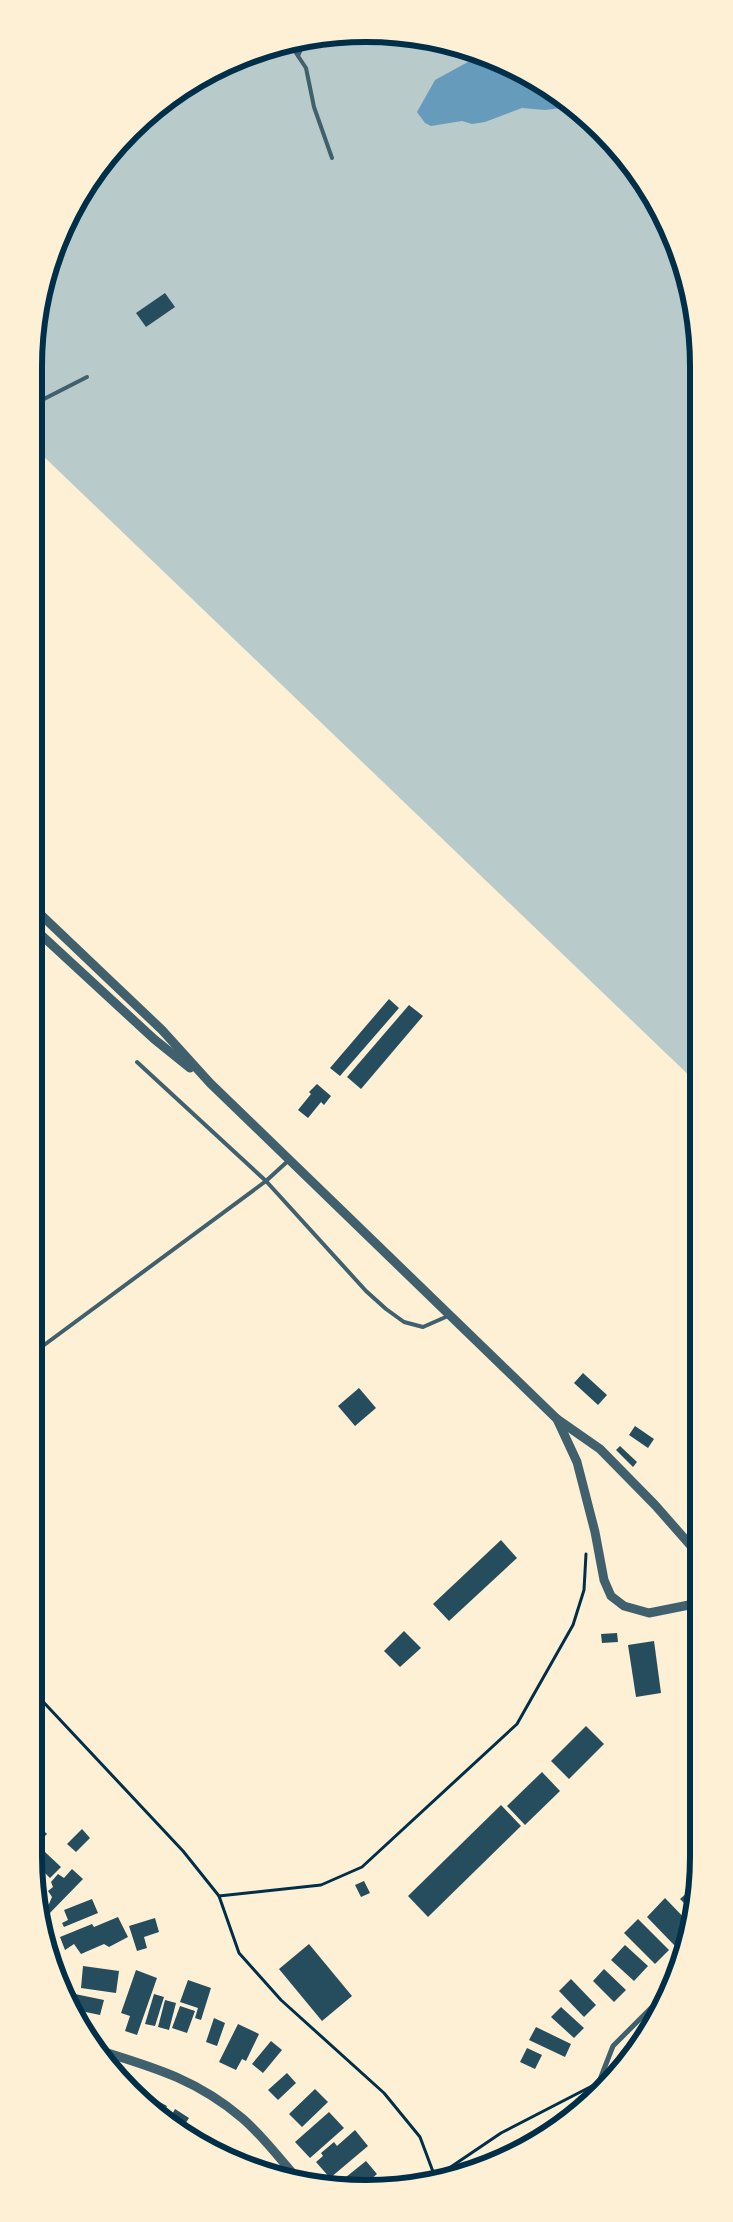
<svg xmlns="http://www.w3.org/2000/svg" width="733" height="2222" font-family="'PT Serif',serif">
<style>
.green{fill:#b9caca}
.water{fill:#669bbc}
.building{fill:#264d5e}
.lines{fill:none;stroke-linecap:round;stroke-linejoin:round}
.path{stroke:#003049;stroke-width:3}
.service{stroke:#3f606c;stroke-width:4}
.minor{stroke:#3f606c;stroke-width:5}
.tertiary{stroke:#3f606c;stroke-width:9}
.rim{fill:none;stroke:#003049;stroke-width:6}
</style>
<rect width="100%" height="100%" fill="#fdf0d5"/>
<polygon class="green" points="367,34 432,40 533,78 602,131 665,220 696,323 698,1084 40,453 40,301 59,239 90,181 131,131 182,90 239,59 302,40"/>
<polygon class="water" points="477,57 533,78 570,107 545,110 522,108 485,122 472,124 462,121 431,126 425,123 417,112 435,80"/>
<g class="building">
<polygon points="165,293 175,307 146,327 136,313"/>
<polygon points="389,999 399,1008 340,1076 330,1068"/>
<polygon points="409,1005 423,1016 361,1089 347,1077"/>
<polygon points="317,1084 331,1096 324,1105 321,1102 308,1118 298,1110 311,1094 309,1092"/>
<polygon points="583,1373 607,1395 598,1405 574,1383"/>
<polygon points="359,1388 376,1408 355,1426 338,1406"/>
<polygon points="635,1426 654,1439 648,1448 629,1435"/>
<polygon points="620,1446 637,1462 633,1467 616,1450"/>
<polygon points="501,1540 517,1558 449,1621 433,1604"/>
<polygon points="404,1631 421,1648 400,1667 384,1651"/>
<polygon points="617,1633 618,1642 602,1643 601,1634"/>
<polygon points="654,1641 661,1693 636,1697 628,1645"/>
<polygon points="586,1726 604,1744 569,1779 551,1761"/>
<polygon points="542,1772 560,1791 525,1825 507,1806"/>
<polygon points="501,1805 521,1826 428,1917 408,1896"/>
<polygon points="34,1821 47,1834 34,1847"/>
<polygon points="82,1829 90,1838 76,1852 67,1844"/>
<polygon points="45,1852 61,1867 50,1878 44,1872 36,1880 34,1863"/>
<polygon points="72,1869 83,1879 48,1915 43,1909 49,1904 52,1897 48,1891 53,1887 51,1882 58,1874 64,1878"/>
<polygon points="364,1881 370,1893 361,1897 355,1885"/>
<polygon points="689,1891 695,1898 694,1913 680,1899"/>
<polygon points="665,1898 691,1925 689,1932 675,1946 647,1917"/>
<polygon points="92,1899 98,1913 64,1927 62,1923 68,1920 64,1910"/>
<polygon points="118,1917 128,1937 109,1947 104,1944 81,1954 74,1944 65,1950 60,1937 92,1924 94,1927"/>
<polygon points="155,1918 159,1932 144,1937 147,1948 137,1951 129,1926"/>
<polygon points="638,1919 669,1950 655,1964 624,1933"/>
<polygon points="309,1944 352,1996 322,2021 279,1969"/>
<polygon points="625,1945 648,1966 634,1981 611,1960"/>
<polygon points="83,1966 119,1971 116,1993 81,1988"/>
<polygon points="604,1969 626,1990 614,2002 593,1981"/>
<polygon points="136,1970 157,1978 137,2035 125,2031 130,2016 121,2013"/>
<polygon points="571,1979 596,2005 584,2017 559,1991"/>
<polygon points="188,1980 211,1988 201,2020 195,2018 198,2008 180,2002"/>
<polygon points="75,1994 104,2000 100,2015 76,2010 72,2004"/>
<polygon points="154,1994 164,1997 155,2026 145,2024"/>
<polygon points="165,2000 176,2003 169,2030 158,2027"/>
<polygon points="180,2006 195,2011 187,2033 172,2028"/>
<polygon points="561,2007 584,2028 574,2038 551,2017"/>
<polygon points="214,2018 225,2023 217,2046 206,2042"/>
<polygon points="238,2024 259,2034 246,2061 242,2059 236,2070 219,2062"/>
<polygon points="536,2027 571,2044 565,2057 529,2040"/>
<polygon points="271,2041 282,2050 263,2073 252,2064"/>
<polygon points="527,2048 542,2055 535,2069 520,2062"/>
<polygon points="287,2073 296,2083 278,2100 268,2090"/>
<polygon points="315,2089 328,2102 302,2127 289,2114"/>
<polygon points="145,2094 167,2106 161,2117 142,2099"/>
<polygon points="175,2109 189,2118 181,2130 168,2122"/>
<polygon points="329,2112 344,2128 310,2158 295,2142"/>
<polygon points="355,2130 368,2146 330,2178 316,2162 323,2156 321,2153 334,2142 337,2146"/>
<polygon points="205,2136 220,2150 218,2153 199,2141"/>
<polygon points="366,2161 377,2174 362,2187 345,2186 341,2181"/>
</g>
<g class="lines">
<g class="path">
<polyline points="34,1692 183,1851 219,1896 239,1953 281,2000 384,2093 420,2137 435,2177"/>
<polyline points="219,1896 321,1885 362,1867 517,1724 573,1625 584,1590 586,1554"/>
<polyline points="430,2181 501,2133 592,2086"/>
</g>
<g class="service">
<polyline points="290,44 306,68 314,107 332,158"/>
<polyline points="298,56 305,40"/>
<polyline points="40,401 87,377"/>
<polyline points="137,1062 266,1181 366,1291 386,1309 404,1322 423,1327 448,1316"/>
<polyline points="36,1351 266,1181 289,1160"/>
</g>
<g class="minor">
<path d="M43 1929C55 1943 59 1958 57 1977"/>
<polyline points="601,2086 599,2082 613,2046 671,1988"/>
</g>
<g class="tertiary">
<polyline points="38,912 162,1030 210,1083 557,1419 600,1449 655,1505 699,1555"/>
<polyline points="38,932 154,1039 190,1068"/>
<polyline points="557,1419 577,1462 595,1532 604,1580 611,1596 624,1606 649,1613 699,1603"/>
<path d="M101 2051C156 2068 197 2080 242 2118 262 2135 279 2158 296 2177"/>
</g>
</g>
<path d="M0 0H733V2222H0ZM366 42H366A324 324 0 0 1 690 366V1856A324 324 0 0 1 366 2180H366A324 324 0 0 1 42 1856V366A324 324 0 0 1 366 42Z" fill="#fdf0d5" fill-rule="evenodd"/>
<path class="rim" d="M366 42H366A324 324 0 0 1 690 366V1856A324 324 0 0 1 366 2180H366A324 324 0 0 1 42 1856V366A324 324 0 0 1 366 42Z"/>
</svg>
